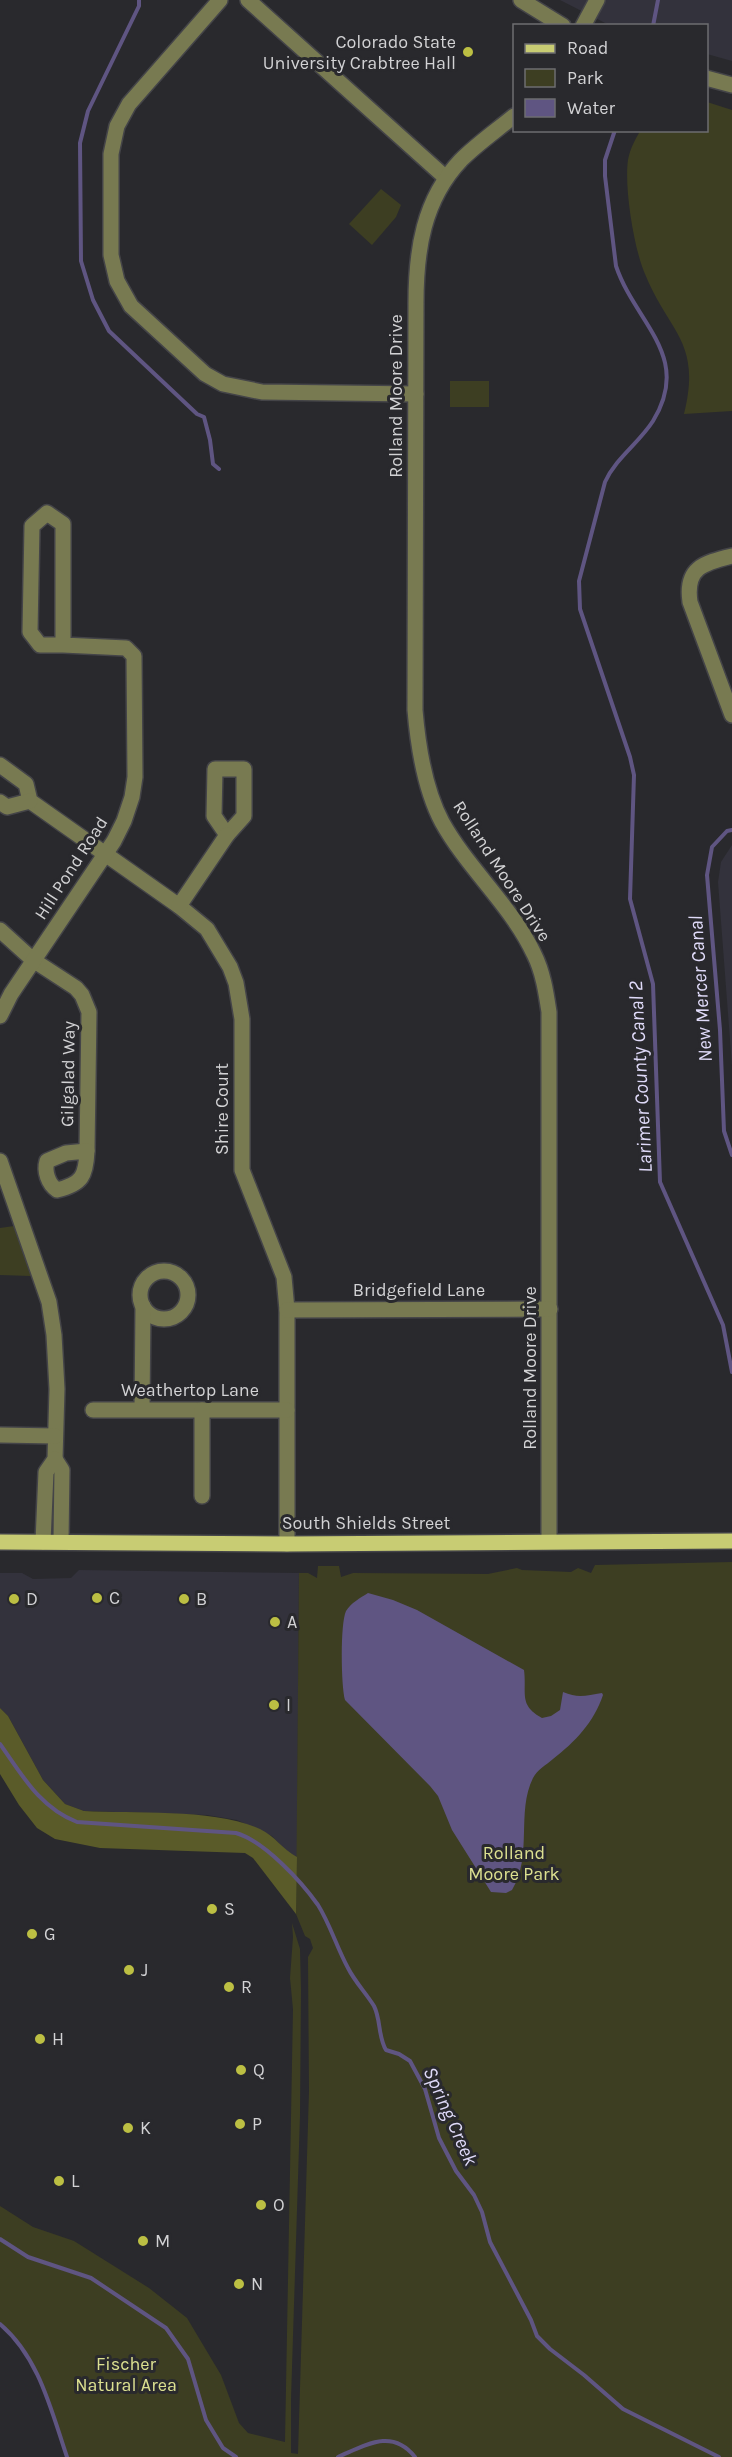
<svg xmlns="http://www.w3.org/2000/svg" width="732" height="2457" font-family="Karla,sans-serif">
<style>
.built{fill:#33323c}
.green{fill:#3d3e22}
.forest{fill:#5a5b29}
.water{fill:#5f5582}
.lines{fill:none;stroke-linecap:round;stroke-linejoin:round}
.stream{stroke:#5f5582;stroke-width:4}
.minor-casing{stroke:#444448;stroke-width:18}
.major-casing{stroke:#444448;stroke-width:18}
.minor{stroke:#787a51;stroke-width:15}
.major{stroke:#c8cc73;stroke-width:15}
.poi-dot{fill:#bcbf43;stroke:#29292d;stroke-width:2}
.labels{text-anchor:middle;stroke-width:6;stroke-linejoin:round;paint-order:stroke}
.poi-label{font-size:18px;fill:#d2d2d4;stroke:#29292d;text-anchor:start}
.street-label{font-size:18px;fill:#d2d2d4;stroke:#29292d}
.park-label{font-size:18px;fill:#dce090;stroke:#29292d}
.water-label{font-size:20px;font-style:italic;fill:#dfdaf8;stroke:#29292d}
</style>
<rect width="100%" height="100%" fill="#29292d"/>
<g class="built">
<polygon points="560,0 732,0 732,61 707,54 706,26 609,25"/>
<polygon points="732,845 732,1066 718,882 721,862"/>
<polygon points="79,1570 299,1573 297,1857 286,1851 272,1836 237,1820 207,1815 84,1811 65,1804 43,1780 8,1716 0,1708 0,1573 22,1573 33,1579 71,1578"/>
</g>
<g class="green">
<path d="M707 102 732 110V411L684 414C702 341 669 333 645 274 634 249 624 187 628 160 630 149 635 140 640 131L706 130Z"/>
<polygon points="381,189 401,205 396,217 372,245 349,224"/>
<rect x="450" y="381" width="39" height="26"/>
<polygon points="14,1226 31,1276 0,1275 0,1228"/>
<path d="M732 1562V2457H67C51 2410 39 2357 0 2324V2206L33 2227 74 2241 149 2288 187 2318 221 2375 239 2423 248 2433 285 2442 293 2009 290 1978 293 1937 292 1923 300 1949 301 1990 300 2115 291 2399V2453L298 2454 309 2091 308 1957 313 1948 310 1939 305 1936 296 1914 299 1573H308L317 1578 318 1566H339L341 1577 353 1573 488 1574 517 1568 522 1570 571 1572 578 1568 591 1573 595 1565Z"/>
</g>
<path class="forest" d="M0 1708 8 1716 43 1780 65 1804 84 1811C135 1814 214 1808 260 1829 275 1836 282 1849 297 1857L296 1914 253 1858 245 1853 100 1848 55 1839 37 1828 19 1805 0 1774Z"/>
<path class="water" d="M368 1593 393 1600 417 1610 524 1670C527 1693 518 1705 542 1718L551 1716 560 1710 563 1692C579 1699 587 1695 602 1693L603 1695C594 1722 575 1742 553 1759 546 1765 537 1770 533 1778 516 1812 533 1856 512 1890L506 1893 491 1892 452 1830 438 1796 430 1786 345 1700C341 1686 340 1624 346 1611 351 1603 360 1598 368 1593Z"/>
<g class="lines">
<g class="stream">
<polyline points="139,0 139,6 88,111 80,143 81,261 93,300 109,331 197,414 204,417 210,440 213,464 219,469"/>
<polyline points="653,26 658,0"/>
<path d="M615 130 605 160V176L616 266C635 323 693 356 653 421 639 443 616 458 605 482L579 581 580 609 630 757 634 775 630 899 653 984 660 1182 723 1325 732 1372"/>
<polyline points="732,830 727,831 712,847 707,875 720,1030 724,1131 732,1155"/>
<path d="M0 1744C22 1775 40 1808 77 1822L236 1833C264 1841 301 1881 318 1905 330 1924 337 1948 348 1968 355 1982 366 1993 374 2006 381 2020 378 2037 386 2050L399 2054 410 2061 425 2089 439 2138 456 2171 474 2195 482 2212 490 2242 531 2320 537 2336 550 2349 584 2375 623 2409 719 2457"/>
<polyline points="0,2239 28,2257 91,2278 166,2328 188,2359 206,2420 223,2448 236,2457"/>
<path d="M0 2324C39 2357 51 2410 67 2457"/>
<path d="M338 2457C366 2445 392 2428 415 2457"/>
</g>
<defs>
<g id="minor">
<polyline points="220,0 129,104 117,126 111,154 111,255 117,281 131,306 205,374 223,384 262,392 416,394"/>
<polyline points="248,0 446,178"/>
<polyline points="521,0 563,26"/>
<polyline points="583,26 597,0"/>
<polyline points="706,78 732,85"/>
<path d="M514 116C497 130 477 144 461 160 423 200 416 251 416 303L415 710C418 746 425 790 442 822 468 869 511 905 534 954 543 972 546 992 549 1012V1541"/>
<path d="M732 556C703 563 685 568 690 602L732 715"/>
<polyline points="0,765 26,784 30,801 179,906 207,929 230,967 236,983 242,1019 242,1170 284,1277 287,1310 287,1544"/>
<polygon points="215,769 244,769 244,816 227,835 214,816"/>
<polyline points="0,802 7,807 30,801"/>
<polyline points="179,906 227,835"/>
<polyline points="0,930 33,960 76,988 82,995 89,1012 87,1151"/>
<polyline points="0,1016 11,994 114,841 124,821 132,797 135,777 134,656 126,648 63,645 63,524 47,513 32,526 30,632 40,645 63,645"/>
<path d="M87 1151C86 1176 82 1184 57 1190 48 1184 44 1171 47 1161L66 1153Z"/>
<polyline points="0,1161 49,1302 54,1335 57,1389 55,1459 46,1472 43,1542"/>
<circle cx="164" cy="1295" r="24"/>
<polyline points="287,1310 550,1309"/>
<polyline points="142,1409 143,1306"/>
<polyline points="93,1410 287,1410"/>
<polyline points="0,1435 55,1436"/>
<polyline points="55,1459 62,1470 61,1541"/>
<polyline points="202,1496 202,1410"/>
</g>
<polyline id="major" points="0,1542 287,1544 732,1541"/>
</defs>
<use href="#minor" class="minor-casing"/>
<use href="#major" class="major-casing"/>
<use href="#minor" class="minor"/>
<use href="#major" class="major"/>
</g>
<g class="poi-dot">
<circle cx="468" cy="52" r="6"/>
<circle cx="97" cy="1598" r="6"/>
<circle cx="14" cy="1599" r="6"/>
<circle cx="184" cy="1599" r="6"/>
<circle cx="275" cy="1622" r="6"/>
<circle cx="274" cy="1705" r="6"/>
<circle cx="212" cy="1909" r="6"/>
<circle cx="32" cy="1934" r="6"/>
<circle cx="129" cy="1970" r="6"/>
<circle cx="229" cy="1987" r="6"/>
<circle cx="40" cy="2039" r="6"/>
<circle cx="241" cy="2070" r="6"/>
<circle cx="240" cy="2124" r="6"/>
<circle cx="128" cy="2128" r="6"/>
<circle cx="59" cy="2181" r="6"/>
<circle cx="261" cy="2205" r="6"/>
<circle cx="143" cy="2241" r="6"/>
<circle cx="239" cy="2284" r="6"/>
</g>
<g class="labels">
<g class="poi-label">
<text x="456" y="48" text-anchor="end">Colorado State<tspan x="456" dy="21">University Crabtree Hall</tspan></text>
<text x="109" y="1604">C</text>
<text x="26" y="1605">D</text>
<text x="196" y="1605">B</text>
<text x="287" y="1628">A</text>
<text x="286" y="1711">I</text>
<text x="224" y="1915">S</text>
<text x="44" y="1940">G</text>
<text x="141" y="1976">J</text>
<text x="241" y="1993">R</text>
<text x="52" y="2045">H</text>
<text x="253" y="2076">Q</text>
<text x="252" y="2130">P</text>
<text x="140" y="2134">K</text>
<text x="71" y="2187">L</text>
<text x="273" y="2211">O</text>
<text x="155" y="2247">M</text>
<text x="251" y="2290">N</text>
</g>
<g class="street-label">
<text transform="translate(396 396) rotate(-90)" y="6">Rolland Moore Drive</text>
<text transform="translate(71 868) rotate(-57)" y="6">Hill Pond Road</text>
<text transform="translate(502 871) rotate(57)" y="6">Rolland Moore Drive</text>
<text transform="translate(68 1074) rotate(-89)" y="6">Gilgalad Way</text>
<text transform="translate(222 1109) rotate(-90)" y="6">Shire Court</text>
<text x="419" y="1296">Bridgefield Lane</text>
<text transform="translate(530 1368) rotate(-90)" y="6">Rolland Moore Drive</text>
<text x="190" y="1396">Weathertop Lane</text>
<text x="366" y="1529">South Shields Street</text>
</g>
<g class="park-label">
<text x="514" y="1859">Rolland<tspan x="514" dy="21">Moore Park</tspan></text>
<text x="126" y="2370">Fischer<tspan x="126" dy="21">Natural Area</tspan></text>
</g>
<g class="water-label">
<text transform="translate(700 989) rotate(-94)" y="7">New Mercer Canal</text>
<text transform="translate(640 1077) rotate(-93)" y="7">Larimer County Canal 2</text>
<text transform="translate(451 2116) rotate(66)" y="7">Spring Creek</text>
</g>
</g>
<rect x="513" y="24" width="195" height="108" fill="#29292d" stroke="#6d6d70" stroke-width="1.5"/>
<rect x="525" y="44" width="30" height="9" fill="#c8cc73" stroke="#6d6d70" stroke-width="1.5"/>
<text x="567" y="54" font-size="18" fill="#d2d2d4">Road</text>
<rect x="525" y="69" width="30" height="18" fill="#3d3e22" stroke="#6d6d70" stroke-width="1.5"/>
<text x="567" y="84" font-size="18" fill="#d2d2d4">Park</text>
<rect x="525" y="99" width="30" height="18" fill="#5f5582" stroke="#6d6d70" stroke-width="1.5"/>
<text x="567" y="114" font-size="18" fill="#d2d2d4">Water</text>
</svg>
